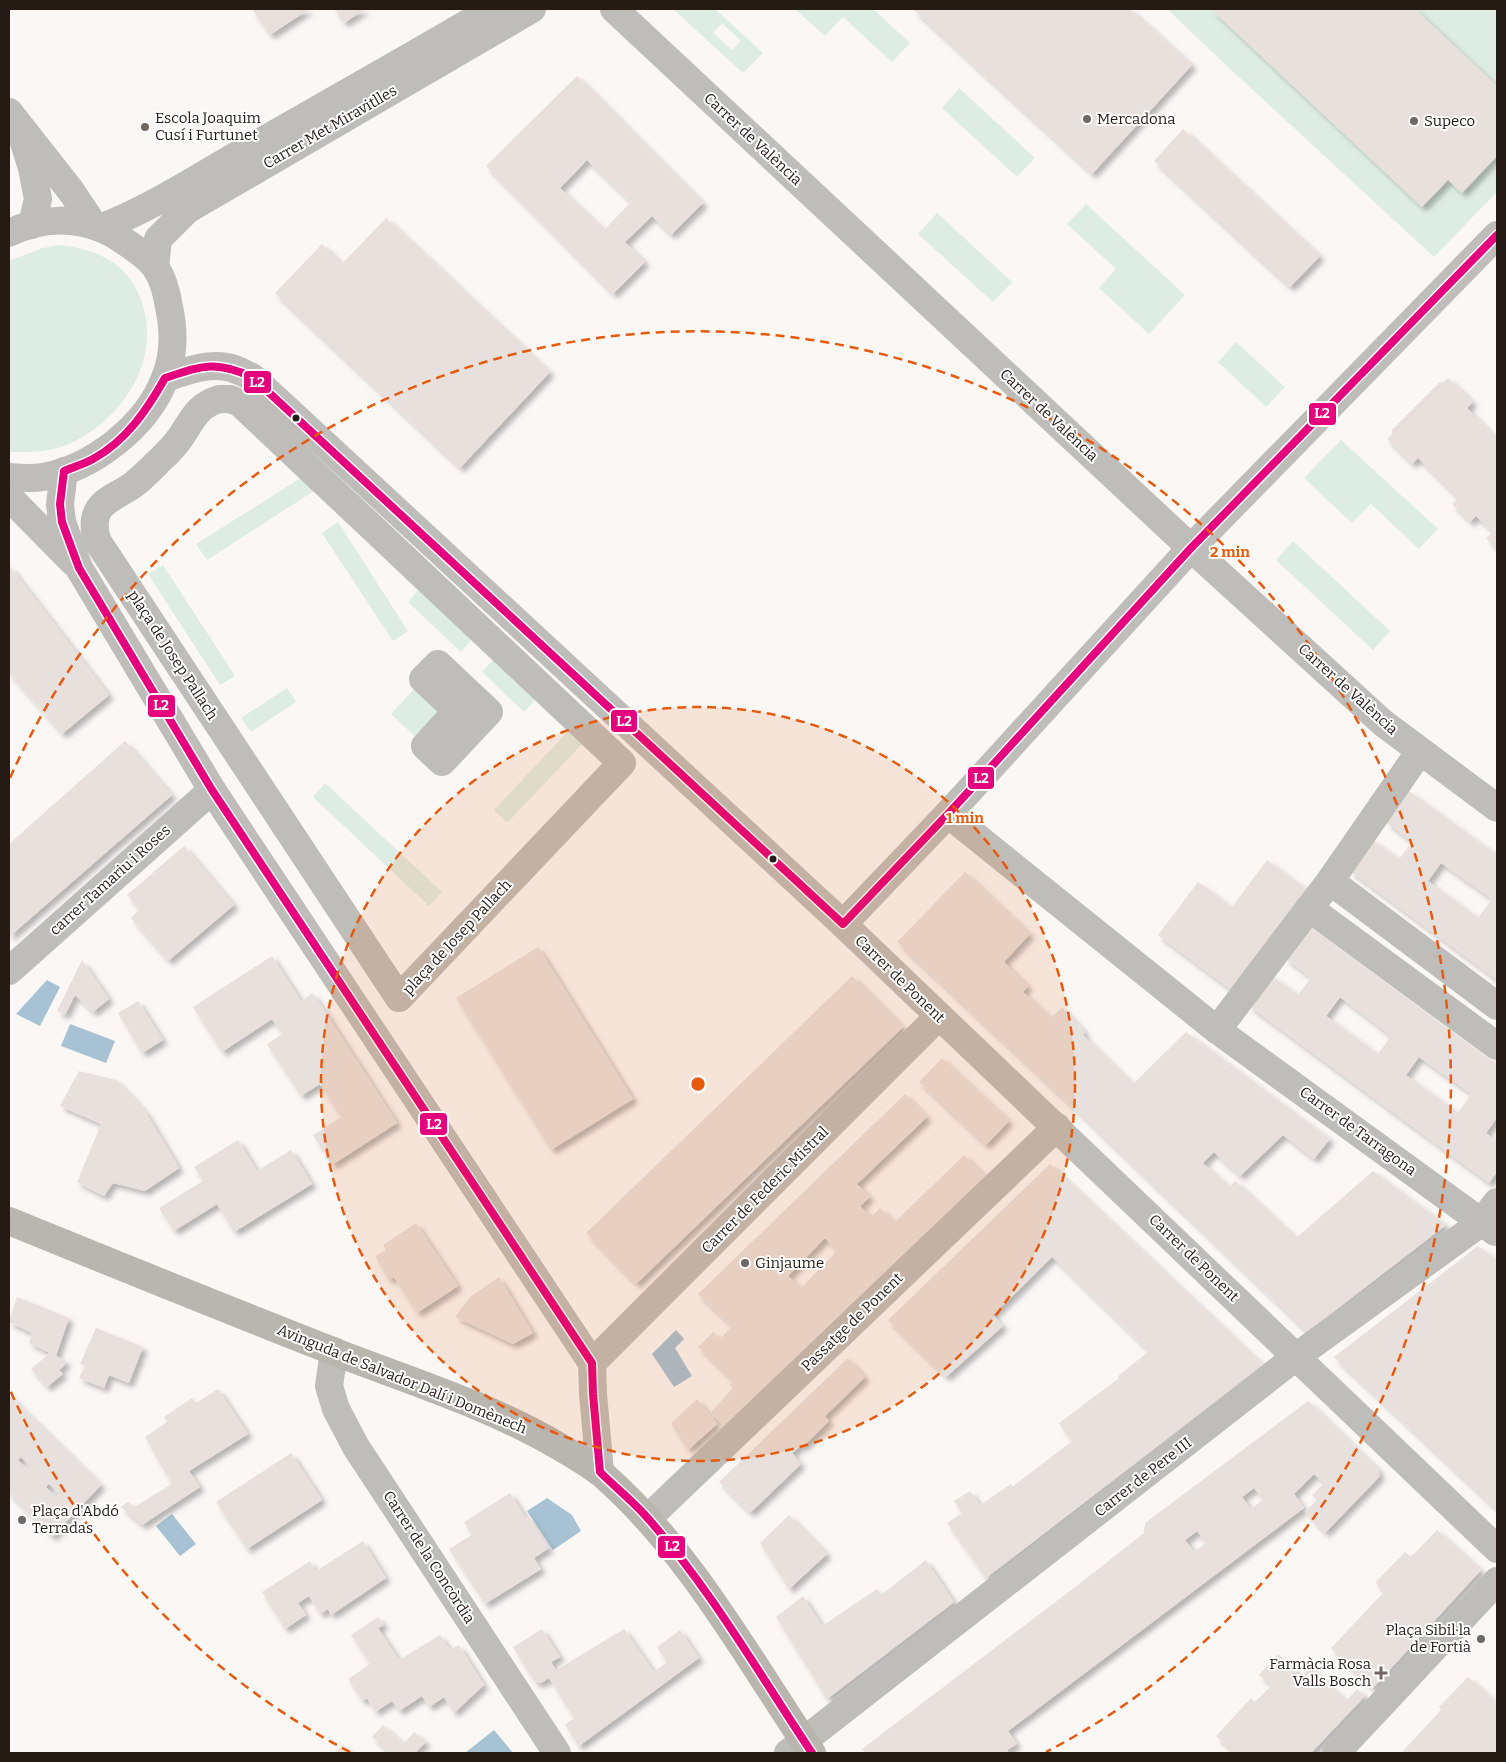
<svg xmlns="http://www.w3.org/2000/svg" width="1506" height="1762" font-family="Bitter,serif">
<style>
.green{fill:#deede3;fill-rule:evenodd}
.water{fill:#a7c2d3}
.building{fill:#e8e0dc;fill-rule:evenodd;filter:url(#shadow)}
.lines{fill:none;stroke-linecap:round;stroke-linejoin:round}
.minor{stroke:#bfbdb9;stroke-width:28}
.major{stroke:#b9b6b0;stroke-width:28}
.bus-1-casing{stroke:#fff;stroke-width:11}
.bus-1{stroke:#e5007d;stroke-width:8}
.ring{fill:none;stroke:#e8590c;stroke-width:2.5;stroke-dasharray:9 6}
.poi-dot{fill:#706763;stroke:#fff;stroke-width:2}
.bus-dot{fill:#261a15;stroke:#fff;stroke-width:2}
.labels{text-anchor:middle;stroke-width:4;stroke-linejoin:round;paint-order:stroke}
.poi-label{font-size:15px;fill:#261a15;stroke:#fff;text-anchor:start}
.street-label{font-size:15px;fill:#261a15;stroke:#fff}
.centre{fill:#e8590c;stroke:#fff;stroke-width:2.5}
.ring-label{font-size:15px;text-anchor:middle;font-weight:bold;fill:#e8590c;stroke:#fff;stroke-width:4;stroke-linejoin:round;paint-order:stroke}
.line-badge{stroke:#fff;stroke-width:2}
.badge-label{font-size:14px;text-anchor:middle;font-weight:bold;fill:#fff}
</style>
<defs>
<filter id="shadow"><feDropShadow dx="4.5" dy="4.5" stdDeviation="2.5" flood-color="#0004"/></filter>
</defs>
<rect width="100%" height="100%" fill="#faf7f5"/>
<g class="green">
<path d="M673 9H715L763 53 743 73ZM722 23 741 41 732 50 713 33Z"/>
<polygon points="795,9 873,9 910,43 892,62 843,17 825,36"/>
<polygon points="1167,9 1497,9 1497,192 1434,257 1228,67"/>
<polygon points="959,88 1035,158 1017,177 942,108"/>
<polygon points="1086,204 1185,295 1149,334 1099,288 1116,269 1067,224"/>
<polygon points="937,213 1012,282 993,302 918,234"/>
<path d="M59 245C92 248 122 260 137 291 167 352 126 418 69 444 49 453 29 452 9 452V261L43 248Z"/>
<polygon points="1236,342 1285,387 1266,407 1218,362"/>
<polygon points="1341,440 1438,529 1419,549 1371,504 1352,523 1304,478"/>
<polygon points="307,474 317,489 207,560 196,544"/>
<polygon points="338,522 408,631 393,641 322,533"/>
<polygon points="1293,541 1390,631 1373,650 1276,560"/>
<polygon points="163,565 235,676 220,685 148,574"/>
<polygon points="420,588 473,638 461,652 408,602"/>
<polygon points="495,658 537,698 524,712 482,672"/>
<polygon points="423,679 457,711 425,746 391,714"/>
<polygon points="287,688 296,702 251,732 241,718"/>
<polygon points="570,729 584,742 507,823 494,810"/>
<polygon points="325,783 442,892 429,906 313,797"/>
</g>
<g class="water">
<polygon points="47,980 60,987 40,1026 16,1014"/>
<polygon points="70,1024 115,1041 106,1063 61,1046"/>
<polygon points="676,1330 684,1339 675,1348 692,1376 674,1387 652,1354"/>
<polygon points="547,1498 572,1515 581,1531 553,1550 527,1511"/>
<polygon points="172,1514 196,1544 180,1556 156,1526"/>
<polygon points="494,1730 513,1753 465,1753"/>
</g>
<g class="building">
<polygon points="252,9 309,9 270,35"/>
<polygon points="334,9 365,9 344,23"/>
<polygon points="913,9 1130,9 1192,65 1092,174"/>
<polygon points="1211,9 1415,9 1497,86 1497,156 1462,193 1448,180 1422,207"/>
<path d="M577 76 703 203 671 235 652 216 625 242 645 262 613 294 486 166ZM587 160 631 202 604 230 560 188Z"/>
<polygon points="1183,129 1320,256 1290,287 1154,161"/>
<polygon points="386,218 550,372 460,468 275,293 322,244 342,264"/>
<polygon points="1448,378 1473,402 1467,408 1497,439 1497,549 1486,538 1493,532 1476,516 1470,522 1452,504 1458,498 1418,458 1412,464 1387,439 1393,433 1391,431 1440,382 1442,383"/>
<polygon points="9,565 109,695 62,734 9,673"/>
<polygon points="125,741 172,795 9,937 9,844"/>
<path d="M1409 791 1497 855V980L1350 871 1373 840 1399 859 1412 842 1386 822ZM1441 863 1492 899 1478 918 1428 881Z"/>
<polygon points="184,846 234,905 168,961 131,918 140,909 127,895"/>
<polygon points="1267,860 1306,889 1230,989 1158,935 1198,882 1232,907"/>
<polygon points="965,872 1030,934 1004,962 1028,986 1023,992 1051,1018 1062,1007 1085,1032 1083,1035 1133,1084 1186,1032 1330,1139 1314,1159 1283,1135 1240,1176 1214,1152 1203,1163 1229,1187 1235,1181 1296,1238 1373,1171 1446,1225 1307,1332 1060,1095 897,942"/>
<path d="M1309 926 1497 1065V1118L1486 1133 1497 1142V1172L1489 1183 1249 1006 1272 976 1298 995 1311 978 1285 958ZM1340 997 1391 1036 1378 1054 1326 1016ZM1419 1057 1471 1094 1458 1113 1406 1075Z"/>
<polygon points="538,947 633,1099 551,1150 456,998"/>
<polygon points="272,956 301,1001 313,993 397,1123 332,1165 313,1135 341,1117 320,1084 301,1096 267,1044 282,1034 272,1019 222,1052 193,1007"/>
<polygon points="82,960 109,999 93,1012 75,995 65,1015 57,1011"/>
<polygon points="852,976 903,1027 636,1284 586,1233"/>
<polygon points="138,1001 163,1040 142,1053 118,1013"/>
<polygon points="942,1058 1009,1121 986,1145 919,1082"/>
<polygon points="79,1071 116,1080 145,1111 179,1168 145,1191 113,1183 104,1196 77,1182 101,1124 60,1106"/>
<path d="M905 1094 927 1117 857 1184 870 1197 860 1206 871 1217 880 1208 895 1222 964 1155 987 1178 726 1428 711 1412 732 1389 730 1385 734 1381 698 1347 713 1332 720 1339 732 1326 698 1294ZM825 1238 837 1251 801 1288 788 1276Z"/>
<polygon points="238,1140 257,1171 291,1150 312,1184 234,1232 217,1204 174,1231 159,1208 203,1181 194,1167"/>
<polygon points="1050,1164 1263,1365 986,1578 947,1523 962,1513 954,1501 970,1491 980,1505 1011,1484 1012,1487 1072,1441 1059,1423 1119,1378 1118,1376 1149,1351 1052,1257 993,1315 1003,1326 946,1377 888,1320"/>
<polygon points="416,1223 458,1286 417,1313 394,1277 389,1280 375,1256 386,1250 383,1245"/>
<polygon points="1478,1246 1497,1261 1497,1510 1334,1357"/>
<polygon points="499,1277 533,1333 513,1344 455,1317 471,1296"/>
<polygon points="17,1297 69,1318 56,1356 66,1361 64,1366 59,1370 63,1374 47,1387 31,1369 50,1353 29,1343 32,1333 9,1322"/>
<polygon points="96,1328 143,1347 129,1383 109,1375 104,1388 79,1378 85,1366 80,1364"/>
<polygon points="848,1358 865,1377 825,1416 829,1421 803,1447 801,1445 792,1453 801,1464 750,1513 719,1482"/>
<polygon points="218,1389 248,1434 189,1471 200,1487 142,1525 121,1507 128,1502 134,1507 172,1484 145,1437 167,1422 164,1417 192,1398 196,1403"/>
<path d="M9 1395 101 1485 52 1537 9 1493ZM21 1457 32 1467 28 1470 18 1460ZM49 1484 60 1494 57 1498 46 1487Z"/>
<polygon points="697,1399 717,1424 688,1450 671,1423"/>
<path d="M1308 1401 1378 1469 1380 1476 1325 1533 1305 1512 1317 1500 1312 1495 1324 1483 1314 1474 1294 1494 1304 1508 1008 1731 1017 1744 1007 1750 1009 1753H865L862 1749 1083 1581 1144 1533 1145 1523ZM1254 1488 1263 1500 1251 1509 1242 1497ZM1197 1531 1206 1543 1194 1552 1185 1540Z"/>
<polygon points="291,1453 322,1500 247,1549 216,1502"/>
<polygon points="510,1493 526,1518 528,1517 549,1548 534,1558 541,1569 485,1604 449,1549 472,1535 464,1522"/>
<polygon points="789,1515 827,1554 789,1589 760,1543"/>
<polygon points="1437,1530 1481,1570 1372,1689 1331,1648 1384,1592 1375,1583 1405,1552 1411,1557"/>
<polygon points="363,1541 386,1578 331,1615 328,1609 320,1614 309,1596 298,1603 306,1615 285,1629 262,1592 310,1561 316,1571"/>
<polygon points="926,1560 954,1602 827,1699 776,1617 803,1596 822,1626 877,1589 881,1595"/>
<polygon points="378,1617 384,1625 378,1628 399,1660 440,1635 450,1650 459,1645 484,1685 454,1713 444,1697 429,1707 422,1696 399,1711 392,1701 375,1712 367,1698 362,1701 348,1679 370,1664 351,1635"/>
<polygon points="542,1629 560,1657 551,1662 556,1670 624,1629 654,1672 667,1662 657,1647 680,1630 699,1658 579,1746 565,1725 574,1718 549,1678 541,1683 535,1682 513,1647"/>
<polygon points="1278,1654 1297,1672 1293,1677 1297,1681 1310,1667 1346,1701 1357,1689 1365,1696 1311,1753 1228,1753 1231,1750 1216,1736 1251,1698 1255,1702 1272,1685 1259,1675"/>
<polygon points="1468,1677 1497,1704 1497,1753 1405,1753 1403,1751 1441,1710 1439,1707"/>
<polygon points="383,1725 403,1744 414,1732 426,1742 415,1753 390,1753 372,1737"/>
<polygon points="343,1745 351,1753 334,1753"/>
</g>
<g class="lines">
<g class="minor">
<polyline points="614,9 1191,548 1383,723 1497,808"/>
<polyline points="9,112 71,191 93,224"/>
<polyline points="23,139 32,168 38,199 32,225"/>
<path d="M100 228C150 209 195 179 241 153 325 105 409 58 492 9"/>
<path d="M9 233C42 217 78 216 111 233 123 240 148 256 156 268 163 279 167 294 169 307 174 330 174 356 165 378 147 426 93 468 43 477 32 479 20 478 9 477"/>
<polyline points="155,267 158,239 187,210 532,9"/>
<path d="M165 378C185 372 205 363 227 367 235 368 245 374 252 377L843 924 1497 1549"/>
<path d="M219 399H230L240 403 622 763 399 998 98 542C94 531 92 520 99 509 107 498 122 493 133 485 141 479 149 471 156 464 163 457 171 450 177 442 192 423 194 407 219 399Z"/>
<polyline points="64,471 60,504 62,522 79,568 212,790 592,1363 593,1394 600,1472"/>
<polyline points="9,497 73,562"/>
<polygon points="438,664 489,712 442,762 425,746 457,711 423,679"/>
<polyline points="948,814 1217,1030 1495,1232"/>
<polyline points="1330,881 1497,1006"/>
<polyline points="1309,908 1497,1046"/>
<polyline points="843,924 948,814 1191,548 1497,235"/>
<polyline points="9,971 212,790"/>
<polyline points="1217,1030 1330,881 1420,751"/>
<polyline points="334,1351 329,1386 336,1409 356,1447 557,1753"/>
<polyline points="592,1363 938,1017"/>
<polyline points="648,1518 1057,1127"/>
<polyline points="788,1753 1297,1356 1482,1222 1497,1202"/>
<polyline points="1336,1753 1497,1581"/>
</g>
<path class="major" d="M9 1221C122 1267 235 1313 348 1357 420 1384 494 1408 560 1447 574 1455 589 1464 602 1474 690 1551 747 1657 812 1753"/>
<defs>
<path id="bus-1" d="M812 1753C758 1672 709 1586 644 1514 630 1499 614 1486 600 1472L593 1394 592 1363 212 790 79 568 62 522 60 504 64 471C74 467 84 464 93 459 126 441 147 410 165 378 202 366 215 360 252 377L843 924 948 814 1191 548 1497 235"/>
</defs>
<use href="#bus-1" class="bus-1-casing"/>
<use href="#bus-1" class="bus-1"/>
</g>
<circle cx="698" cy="1084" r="377" fill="#e8590c" fill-opacity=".12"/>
<g class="ring">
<circle cx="698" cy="1084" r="377"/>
<path d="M350 1752A753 753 0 0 1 10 1390M10 778A753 753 0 1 1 1046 1752"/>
</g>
<g class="poi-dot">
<circle cx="1087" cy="119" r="5"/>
<circle cx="1414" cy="121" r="5"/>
<circle cx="145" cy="127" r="5"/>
<circle cx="745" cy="1263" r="5"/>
<circle cx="22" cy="1520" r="5"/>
<circle cx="1481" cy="1639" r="5"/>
<path d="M1378.5 1665.5h5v5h5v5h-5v5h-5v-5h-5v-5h5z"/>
</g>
<g class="bus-dot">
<circle cx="296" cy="418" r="4.5"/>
<circle cx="773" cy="859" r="4.5"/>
</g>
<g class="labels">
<g class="poi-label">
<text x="155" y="123">Escola Joaquim<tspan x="155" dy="17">Cusí i Furtunet</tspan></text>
<text x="1097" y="124">Mercadona</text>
<text x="1424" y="126">Supeco</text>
<text x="755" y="1268">Ginjaume</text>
<text x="32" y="1516">Plaça d'Abdó<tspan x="32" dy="17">Terradas</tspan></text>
<text x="1471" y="1635" text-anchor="end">Plaça Sibil·la<tspan x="1471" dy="17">de Fortià</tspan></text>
<text x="1371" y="1669" text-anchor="end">Farmàcia Rosa<tspan x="1371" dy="17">Valls Bosch</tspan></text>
</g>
<g class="street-label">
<text transform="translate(330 127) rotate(-30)" y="5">Carrer Met Miravitlles</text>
<text transform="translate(753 139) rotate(43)" y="5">Carrer de València</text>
<text transform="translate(1049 415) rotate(43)" y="5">Carrer de València</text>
<text transform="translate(173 655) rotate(57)" y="5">plaça de Josep Pallach</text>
<text transform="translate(1348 689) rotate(42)" y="5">Carrer de València</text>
<text transform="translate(110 880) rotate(-42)" y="5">carrer Tamariu i Roses</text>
<text transform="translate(457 937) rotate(-47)" y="5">plaça de Josep Pallach</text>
<text transform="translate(900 979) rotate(44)" y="5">Carrer de Ponent</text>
<text transform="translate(1358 1131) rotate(36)" y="5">Carrer de Tarragona</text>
<text transform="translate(765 1190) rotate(-45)" y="5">Carrer de Federic Mistral</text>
<text transform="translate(1194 1258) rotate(44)" y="5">Carrer de Ponent</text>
<text transform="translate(852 1322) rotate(-44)" y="5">Passatge de Ponent</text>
<text transform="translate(402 1379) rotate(22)" y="5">Avinguda de Salvador Dalí i Domènech</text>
<text transform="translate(1143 1477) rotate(-38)" y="5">Carrer de Pere III</text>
<text transform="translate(429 1557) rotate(57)" y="5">Carrer de la Concòrdia</text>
</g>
</g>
<circle cx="698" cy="1084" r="8" class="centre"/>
<g class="ring-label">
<text x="1230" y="557">2 min</text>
<text x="965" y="823">1 min</text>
</g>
<g class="line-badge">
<rect x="243" y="370" width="29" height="24" rx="5" fill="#e5007d"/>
<rect x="1308" y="402" width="29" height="24" rx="5" fill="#e5007d"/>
<rect x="147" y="694" width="29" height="24" rx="5" fill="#e5007d"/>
<rect x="610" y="709" width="28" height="24" rx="5" fill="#e5007d"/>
<rect x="967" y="766" width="28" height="24" rx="5" fill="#e5007d"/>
<rect x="419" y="1112" width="29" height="24" rx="5" fill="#e5007d"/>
<rect x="657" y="1535" width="29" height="24" rx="5" fill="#e5007d"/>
</g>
<g class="badge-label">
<text x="257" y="387">L2</text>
<text x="1322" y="418">L2</text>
<text x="161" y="710">L2</text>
<text x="624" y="726">L2</text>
<text x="981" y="783">L2</text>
<text x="434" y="1129">L2</text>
<text x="672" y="1551">L2</text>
</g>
<rect width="1506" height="1762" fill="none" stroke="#261a15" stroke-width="20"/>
</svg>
